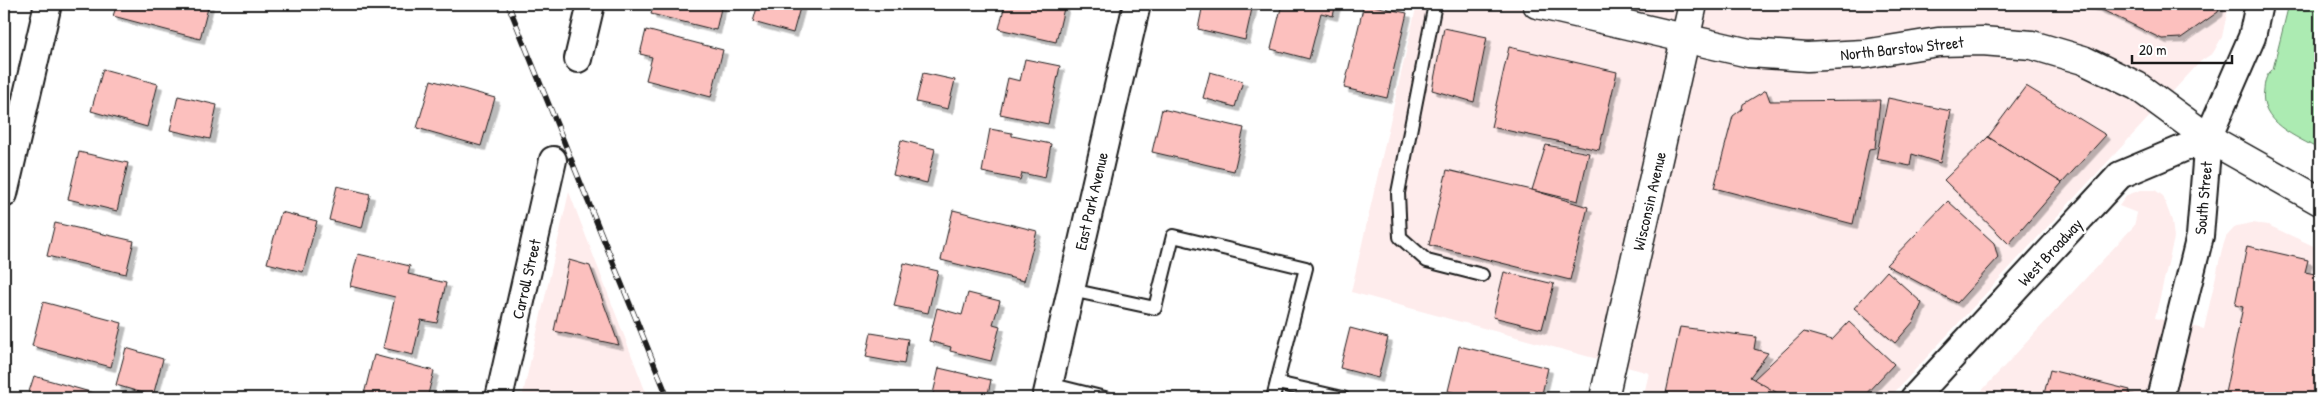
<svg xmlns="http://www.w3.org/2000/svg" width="2324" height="402" font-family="'Patrick Hand',sans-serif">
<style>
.built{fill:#feecec}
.green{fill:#acebb2;stroke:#648467}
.building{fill:#fcc0be;stroke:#1c1c1c;filter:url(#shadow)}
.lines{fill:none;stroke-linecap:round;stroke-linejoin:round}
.service-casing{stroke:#1c1c1c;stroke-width:16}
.minor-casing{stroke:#1c1c1c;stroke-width:30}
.tertiary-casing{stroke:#1c1c1c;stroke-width:31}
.secondary-casing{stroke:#1c1c1c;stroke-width:31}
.service{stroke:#fff;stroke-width:12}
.minor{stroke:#fff;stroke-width:26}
.tertiary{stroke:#fff;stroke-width:28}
.secondary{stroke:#fff;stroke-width:28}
.rail-casing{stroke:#1c1c1c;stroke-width:5.5}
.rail{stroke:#fff;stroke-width:4;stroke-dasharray:11;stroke-linecap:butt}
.labels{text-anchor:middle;stroke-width:5;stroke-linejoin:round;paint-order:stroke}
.street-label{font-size:16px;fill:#1c1c1c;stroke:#fff}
</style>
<defs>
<filter id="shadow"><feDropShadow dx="4.5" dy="4.5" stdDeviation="0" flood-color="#0004"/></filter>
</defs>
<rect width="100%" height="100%" fill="#fff"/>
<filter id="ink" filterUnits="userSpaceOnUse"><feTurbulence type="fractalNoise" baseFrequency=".02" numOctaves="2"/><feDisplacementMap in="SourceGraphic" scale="10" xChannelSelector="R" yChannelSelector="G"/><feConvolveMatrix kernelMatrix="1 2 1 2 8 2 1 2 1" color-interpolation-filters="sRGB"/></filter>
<g filter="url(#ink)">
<g class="built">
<polygon points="1417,4 2229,4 2222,37 2213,53 2201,61 1889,398 1643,398 1649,373 1351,292"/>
<polygon points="2141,190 2155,190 2163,196 2172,221 2174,238 2155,318 2204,329 2222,249 2226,237 2236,226 2252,223 2268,225 2320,249 2320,398 1975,398 2134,226 2137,213 2119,206 2127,195"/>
<polygon points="569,192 648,398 522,398"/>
</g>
<path class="green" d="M2289 4H2320V150C2296 136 2258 123 2264 89 2265 80 2266 75 2273 69Z"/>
<g class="building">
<polygon points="117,4 209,4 200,39 113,16"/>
<polygon points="654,4 722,4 716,30 651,14"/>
<polygon points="758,4 801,4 793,33 753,22"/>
<polygon points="1005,4 1065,4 1056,42 999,29"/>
<polygon points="1203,4 1253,4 1245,40 1198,29"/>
<polygon points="1282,4 1336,4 1333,16 1321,13 1309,59 1271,49"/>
<polygon points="1364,4 1407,13 1387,98 1344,88"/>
<polygon points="2082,4 2220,4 2218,12 2181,38 2162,39 2096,7"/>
<polygon points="1444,28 1487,37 1474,102 1432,90"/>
<polygon points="646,30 723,50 711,97 646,80 652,57 640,54"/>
<polygon points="1509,47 1617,72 1599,150 1491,127"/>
<polygon points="1025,59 1060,66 1048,124 1000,114 1008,78 1020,81"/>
<polygon points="103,69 158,84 147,127 91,111"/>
<polygon points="1210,72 1243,81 1235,107 1203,98"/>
<polygon points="923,73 955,80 948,109 916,102"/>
<polygon points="431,80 495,98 481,146 417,128"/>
<polygon points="2026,86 2106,135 2062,183 1988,137"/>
<polygon points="1766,90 1770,101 1880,100 1875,148 1869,149 1853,224 1714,188 1733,116 1742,109 1743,104"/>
<polygon points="178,96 217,105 210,139 170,130"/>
<polygon points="1888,98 1951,111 1940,163 1912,154 1910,166 1876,159"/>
<polygon points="1162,109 1244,128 1234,171 1152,152"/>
<polygon points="990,129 1012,133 1012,136 1051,144 1045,178 1022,173 1020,180 982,172"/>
<polygon points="1988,137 2062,183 2009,244 1944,180"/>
<polygon points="901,140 935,149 927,183 893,175"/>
<polygon points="1546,145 1589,153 1578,201 1532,190"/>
<polygon points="79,152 128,163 117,211 68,199"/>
<polygon points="1447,170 1532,190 1588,207 1570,280 1429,245"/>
<polygon points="337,186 370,194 362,228 329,220"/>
<polygon points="1948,201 1994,243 1998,258 1957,303 1886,265"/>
<polygon points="953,210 1037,231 1024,281 941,260"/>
<polygon points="281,212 317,221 303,272 267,263"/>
<polygon points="55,223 134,241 126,274 47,256"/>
<polygon points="2247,246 2308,260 2305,272 2320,275 2320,398 2224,398 2243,307 2235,305"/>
<polygon points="358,254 410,266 408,274 446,283 437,323 421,320 413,355 383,348 395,297 350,286"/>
<polygon points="569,260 590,266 619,345 554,331"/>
<polygon points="904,263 938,271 928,313 894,306"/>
<polygon points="1887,271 1922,303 1914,321 1895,343 1854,308"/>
<polygon points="1504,272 1554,284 1542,329 1493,317"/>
<polygon points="968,293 1000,301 993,324 1000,326 991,361 950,351 951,347 929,341 937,308 962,315"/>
<polygon points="43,302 122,323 111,367 32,346"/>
<polygon points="1849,322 1894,364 1862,398 1786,398 1753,380 1804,332 1832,340"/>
<polygon points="1680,327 1756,337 1754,349 1768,353 1750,377 1786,398 1665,398"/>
<polygon points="1350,328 1388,338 1378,378 1340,368"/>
<polygon points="871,333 908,339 904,364 866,357"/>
<polygon points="1459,346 1548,368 1541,398 1477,398 1448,391"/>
<polygon points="126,348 163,359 153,396 116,385"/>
<polygon points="374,355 434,371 427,398 363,398"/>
<polygon points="939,368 991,380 987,398 932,398"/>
<polygon points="2050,370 2130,390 2128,398 2043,398"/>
<polygon points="34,376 97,394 95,398 27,398"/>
</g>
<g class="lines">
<defs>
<g id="service">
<polyline points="1435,4 1398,193 1400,237 1427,261 1482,275"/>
<polyline points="1071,290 1155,308 1173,236 1306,268 1273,398"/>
<polyline points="1277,383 1343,398"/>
<polyline points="1049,384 1105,398"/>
</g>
<g id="minor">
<polyline points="578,59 591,4"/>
<polyline points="4,194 48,4"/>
<polyline points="499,398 553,160"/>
<polyline points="1046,398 1137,4"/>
<polyline points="1914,398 2120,175 2208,138"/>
<polyline points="2160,398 2200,236 2208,138 2252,37 2259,4"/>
</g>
<polyline id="tertiary" points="1537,4 1749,53 1807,57 1864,54 1938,42 1982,41 2032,45 2083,60 2137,86 2208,138 2320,201"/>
<polyline id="secondary" points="1604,398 1693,4"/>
</defs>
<use href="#service" class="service-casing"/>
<use href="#minor" class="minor-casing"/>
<use href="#tertiary" class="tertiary-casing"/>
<use href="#secondary" class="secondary-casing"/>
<use href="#service" class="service"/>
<use href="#minor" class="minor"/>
<use href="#tertiary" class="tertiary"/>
<use href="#secondary" class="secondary"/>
<defs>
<polyline id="rail" points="508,4 668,398"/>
</defs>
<use href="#rail" class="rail-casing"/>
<use href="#rail" class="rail"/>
</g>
</g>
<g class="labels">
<g class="street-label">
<text transform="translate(1902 48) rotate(-6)" y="6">North Barstow Street</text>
<text transform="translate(2203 198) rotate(-85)" y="6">South Street</text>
<text transform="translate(1091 201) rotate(-77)" y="6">East Park Avenue</text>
<text transform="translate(1649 201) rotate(-77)" y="6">Wisconsin Avenue</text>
<text transform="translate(2050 252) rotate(-47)" y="6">West Broadway</text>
<text transform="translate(526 279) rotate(-77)" y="6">Carroll Street</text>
</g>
</g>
<rect width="2324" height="402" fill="none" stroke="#fff" stroke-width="20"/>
<rect x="10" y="10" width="2304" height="382" fill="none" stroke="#1c1c1c" stroke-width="2" filter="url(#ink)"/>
<path d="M2132 55v8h100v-8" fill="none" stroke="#1c1c1c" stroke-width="2.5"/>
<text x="2139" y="55" font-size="15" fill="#1c1c1c" stroke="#ffffff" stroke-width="4" paint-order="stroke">20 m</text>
</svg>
